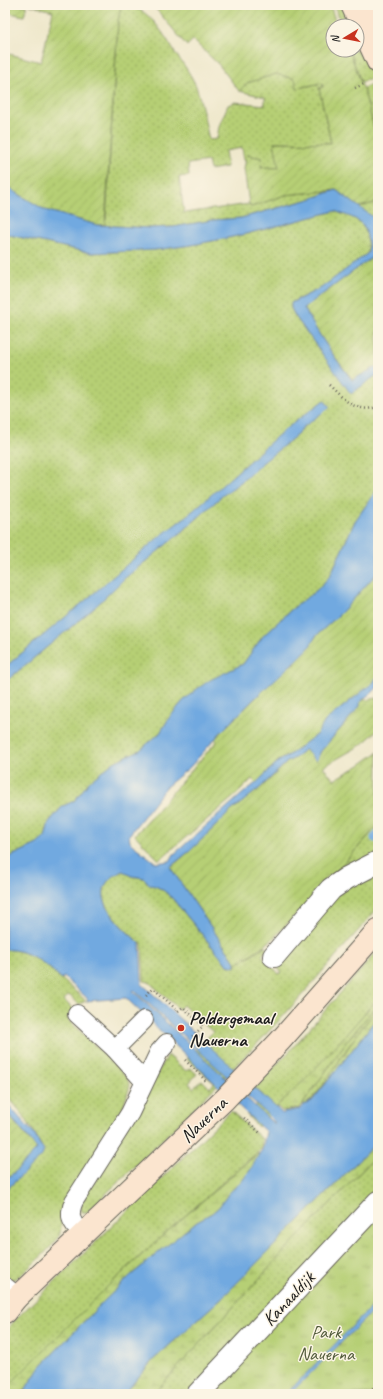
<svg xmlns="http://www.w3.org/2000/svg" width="383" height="1399" font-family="Caveat,sans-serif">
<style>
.grass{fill:url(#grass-dots);stroke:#697648}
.wetland{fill:url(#wetland-marsh);stroke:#697648}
.park{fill:url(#park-tufts);stroke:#697648}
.garden{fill:url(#garden-furrows);stroke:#697648}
.water{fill:#71a9e0;stroke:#46627e;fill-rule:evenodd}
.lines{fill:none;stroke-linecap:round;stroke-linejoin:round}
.stream{stroke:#71a9e0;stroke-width:9}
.lane-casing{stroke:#666359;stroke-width:20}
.street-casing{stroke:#666359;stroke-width:24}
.secondary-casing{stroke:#666359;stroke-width:24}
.path{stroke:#666359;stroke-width:2.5;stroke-dasharray:1 3;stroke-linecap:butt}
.lane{stroke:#fff;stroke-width:18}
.street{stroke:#fff;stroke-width:22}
.secondary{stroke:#fbe5cf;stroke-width:22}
.poi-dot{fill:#c8321e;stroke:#fcf5e5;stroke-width:1.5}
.labels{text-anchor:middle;stroke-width:3;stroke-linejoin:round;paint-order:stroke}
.poi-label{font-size:19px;font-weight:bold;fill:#1c1c1c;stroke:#fcf5e5;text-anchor:start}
.street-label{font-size:19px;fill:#1c1c1c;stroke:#fcf5e5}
.park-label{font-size:19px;fill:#525b3b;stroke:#fcf5e5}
</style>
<defs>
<pattern id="grass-dots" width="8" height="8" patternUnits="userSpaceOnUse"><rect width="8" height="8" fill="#b6cf74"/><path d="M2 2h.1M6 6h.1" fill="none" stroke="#9cb164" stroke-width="1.8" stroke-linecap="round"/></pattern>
<pattern id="wetland-marsh" width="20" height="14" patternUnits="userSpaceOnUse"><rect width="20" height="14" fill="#b6cf74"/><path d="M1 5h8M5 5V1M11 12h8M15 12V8" fill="none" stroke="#9cb164"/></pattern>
<pattern id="park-tufts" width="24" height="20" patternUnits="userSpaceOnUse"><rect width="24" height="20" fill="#b6cf74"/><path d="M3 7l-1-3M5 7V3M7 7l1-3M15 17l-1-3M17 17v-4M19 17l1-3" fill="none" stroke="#9cb164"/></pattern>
<pattern id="garden-furrows" width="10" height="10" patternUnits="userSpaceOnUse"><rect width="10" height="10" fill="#b6cf74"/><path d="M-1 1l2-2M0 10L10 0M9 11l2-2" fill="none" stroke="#9cb164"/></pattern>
</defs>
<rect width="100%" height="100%" fill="#fcf5e5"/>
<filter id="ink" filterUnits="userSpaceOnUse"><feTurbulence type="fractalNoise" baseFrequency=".025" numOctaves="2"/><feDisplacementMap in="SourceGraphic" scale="8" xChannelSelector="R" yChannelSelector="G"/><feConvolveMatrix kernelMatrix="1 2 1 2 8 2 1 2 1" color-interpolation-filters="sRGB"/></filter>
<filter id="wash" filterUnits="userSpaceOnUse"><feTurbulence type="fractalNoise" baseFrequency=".012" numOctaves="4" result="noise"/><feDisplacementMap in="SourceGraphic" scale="16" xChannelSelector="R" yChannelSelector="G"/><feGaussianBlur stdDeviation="0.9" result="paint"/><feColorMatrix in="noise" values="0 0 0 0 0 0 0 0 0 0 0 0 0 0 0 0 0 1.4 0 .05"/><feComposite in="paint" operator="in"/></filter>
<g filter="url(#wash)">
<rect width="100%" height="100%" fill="#eee7ca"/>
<g class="grass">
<path d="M121 5C150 5 164 36 178 57 185 66 191 75 196 86 202 103 205 122 209 140L217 139 219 126 228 105 235 102 265 105V97L239 91 247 83 276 74 295 79 298 88 322 83 323 87 319 88 331 143 274 142 280 168 260 167 262 158 247 155 246 160H244L242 148 225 151 227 167 210 170 208 161 188 164 189 176 179 177 184 213 249 204 251 207 285 195 336 190 310 199 241 218 213 220 173 227 150 228 97 225 5 178V163L106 220 118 21Z"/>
<polygon points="334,5 352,5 378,62 378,76 361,82 349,50 357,50 357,26 343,26"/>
<polygon points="378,82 378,142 363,88"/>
<polygon points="378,202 378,235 373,218 359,207"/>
<path d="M335 211C351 218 363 217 367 237 368 242 369 247 368 253L321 288 292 302 291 308 295 316 351 393 378 374V488L355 521 330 576 317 590 292 609 263 636 243 664 197 689 183 701 169 718 160 733 140 750 114 762 90 781 74 801 63 806 49 822 45 838 37 844 5 859V682L95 607 125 578 184 530 222 496 242 481 261 464 298 434 302 428 329 406 324 400 283 431 219 488 188 515 159 537 86 600 5 667V234L91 253 155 250 192 245 242 235Z"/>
<polygon points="378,825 378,856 333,875 374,830"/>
<path d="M378 867V908L286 1013 252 1049 185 1118 87 1212H82L81 1210V1204L168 1055 186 1071 190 1068 197 1074 189 1083 193 1088 202 1080 210 1088 214 1083 187 1059 213 1032 183 1005 179 1009 149 982 144 981 142 943H140C119 925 80 889 123 871L131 876 144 878 150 885C159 886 166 892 172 898L227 965 235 967V965L265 946 268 949 262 955 279 974 281 972 278 968 297 940 337 892Z"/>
<path d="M9 949 26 953 44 963 86 1001 79 1004 69 995 64 1000 74 1010 68 1016V1020L112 1061 127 1078 130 1086 123 1108 63 1206C61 1215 62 1229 59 1236 56 1244 28 1268 20 1276L12 1280 5 1278V1191L24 1173 41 1145 24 1116 5 1093V950Z"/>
<path d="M378 950V998C352 1027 328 1058 300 1086 286 1099 271 1112 258 1127L246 1114 247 1113 248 1114 264 1097 255 1087 288 1053Z"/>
<path d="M378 1004V1008C369 1020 359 1031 351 1043 338 1060 322 1095 304 1105L303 1104 346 1042Z"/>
<polygon points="231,1111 262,1139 261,1149 170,1229 108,1286 5,1390 5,1332 16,1319"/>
<polygon points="378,1154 378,1191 188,1394 153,1394 292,1243"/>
</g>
<g class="wetland">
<path d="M378 998V1004L346 1042 300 1108 282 1111 277 1106C314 1073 345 1035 378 998Z"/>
<polygon points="378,1008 378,1016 361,1039 312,1101 309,1103 323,1085 360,1030"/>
<polygon points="378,1141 378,1154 292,1243 153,1394 124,1394 153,1360 227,1293"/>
<polygon points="258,1153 259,1154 251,1169 242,1181 229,1193 219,1207 212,1213 197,1221 130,1276 102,1303 41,1366 28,1385 24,1394 5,1394 5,1390 9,1385 108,1286 170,1229"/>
</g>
<polygon class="park" points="378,1213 378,1394 207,1394"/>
<g class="garden">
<polygon points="6,5 27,5 24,16 5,12"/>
<polygon points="30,5 121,5 118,21 105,225 97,225 45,210 7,187 5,178 5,53 41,62 53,11"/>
<polygon points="151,5 330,5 337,26 333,26 333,50 349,50 363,88 378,142 378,202 359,207 336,190 285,195 251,207 249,204 244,168 247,155 262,158 261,167 279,168 274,142 331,143 319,88 323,87 322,83 297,88 295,79 276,74 247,83 239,91 219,65 193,40 187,46 157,10"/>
<path d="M378 253V366L353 380C334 357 318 334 304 308Z"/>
<polygon points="378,572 378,676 375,679 374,682 325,721 317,734 288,756 278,761 256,783 252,779 237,794 159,860 135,835 217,741 215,739 221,732 284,670 294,663 308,649 316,636 341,613"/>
<polygon points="378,698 378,730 361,745 323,767 334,780 360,765 378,752 378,825 331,877 328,876 311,896 312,898 272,940 235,965 235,962 170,867 191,850 231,811 260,788 287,762 295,758 305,749 316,761 321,751 360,706 360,702 364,700"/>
<polygon points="5,1111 37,1149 16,1171 5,1180"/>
</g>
<g class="water">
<path d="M5 178 7 187 45 210 97 225 150 228 173 227 213 220 241 218 310 199 336 190 373 217 378 235V253L304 308C318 334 334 357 352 380L378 366V374L351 394 295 316 291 308V303L321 288 368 253C369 247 368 242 367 237 364 218 351 218 335 211L242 235 192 245 155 250 91 253 5 234Z"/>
<polygon points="324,400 330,407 302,428 298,434 261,464 242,481 222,496 184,530 125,578 95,607 5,682 5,667 86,600 159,537 188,515 219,488 283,431"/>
<path d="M378 488V572L341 613 316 636 308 649 255 698 221 732 190 767 167 786 129 835 130 842 133 845 156 863 170 861 174 854 181 848 241 795 256 783 279 761 288 756 317 734 325 721 374 682 375 679 378 676V687L360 702V706L321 751 316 761 305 749 295 758 287 762 260 788 231 811 191 850 170 867 235 962V967L228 965 224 961 172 898C166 892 159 886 150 885L144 878 131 876 123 871C80 889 119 926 140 943L142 981 141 983 283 1114 284 1112 301 1109 304 1105 312 1101 361 1039 378 1016V1141L227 1293 153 1360 124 1394H24L28 1385 41 1366 102 1303 130 1276 197 1221 212 1213 219 1207 229 1193 242 1181 251 1169 259 1154 262 1150 266 1132 126 998 86 1001 88 999 64 977 62 979C46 965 28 948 5 950V859L37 844 45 837 49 822 63 806 74 801 90 781 114 762 140 750 160 733 169 718 183 701 197 689 210 680 243 664 263 636 292 609 317 590 330 576 355 521ZM134 990 269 1116 275 1123H273L133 991Z"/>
<polygon points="5,1101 34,1134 44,1151 42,1156 5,1191 5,1180 16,1171 37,1149 5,1110"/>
<polygon points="378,1300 378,1306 290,1394 286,1394"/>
</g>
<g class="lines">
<polyline class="stream" points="375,838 378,835"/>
</g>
</g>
<g filter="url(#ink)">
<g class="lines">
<defs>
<g id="lane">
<polyline points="77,1014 115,1049 144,1020"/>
<polyline points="115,1049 144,1081"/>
<path d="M83 1235C72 1223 67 1217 74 1201L130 1113 159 1052 167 1043"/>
</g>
<g id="street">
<polyline points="274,956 331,889 347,878 378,862"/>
<polyline points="5,1289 16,1298"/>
<polyline points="198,1394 378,1202"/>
</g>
<g id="secondary">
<polyline points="352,5 378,62"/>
<polyline points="372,5 378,17"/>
<polyline points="5,1312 16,1298 225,1099 280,1041 378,930"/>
</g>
</defs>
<use href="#lane" class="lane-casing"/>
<use href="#street" class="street-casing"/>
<use href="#secondary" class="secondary-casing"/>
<g class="path">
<polyline points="355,88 364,84"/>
<path d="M329 385C345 400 355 413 378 407"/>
<polyline points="146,995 153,988 178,1011 183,1007 203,1026 191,1038"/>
<polyline points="185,1060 206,1081"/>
<polyline points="244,1118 261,1134"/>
<polyline points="367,1394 378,1383"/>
</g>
<use href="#lane" class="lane"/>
<use href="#street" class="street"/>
<use href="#secondary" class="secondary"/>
</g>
</g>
<circle class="poi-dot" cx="181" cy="1028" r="4"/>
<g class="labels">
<g class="poi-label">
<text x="189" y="1024">Poldergemaal<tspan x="189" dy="22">Nauerna</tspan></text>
</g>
<g class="street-label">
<text transform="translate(203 1119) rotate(-44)" y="7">Nauerna</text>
<text transform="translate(288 1298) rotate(-47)" y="7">Kanaaldijk</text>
</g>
<g class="park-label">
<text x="326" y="1338">Park<tspan x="326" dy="22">Nauerna</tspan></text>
</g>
</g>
<rect width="383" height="1399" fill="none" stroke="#fcf5e5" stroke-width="20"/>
<g transform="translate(345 38) rotate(260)"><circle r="19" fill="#fcf5e5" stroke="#a29e95"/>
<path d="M0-3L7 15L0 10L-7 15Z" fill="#c8321e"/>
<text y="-6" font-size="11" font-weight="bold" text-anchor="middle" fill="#1c1c1c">N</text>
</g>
</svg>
